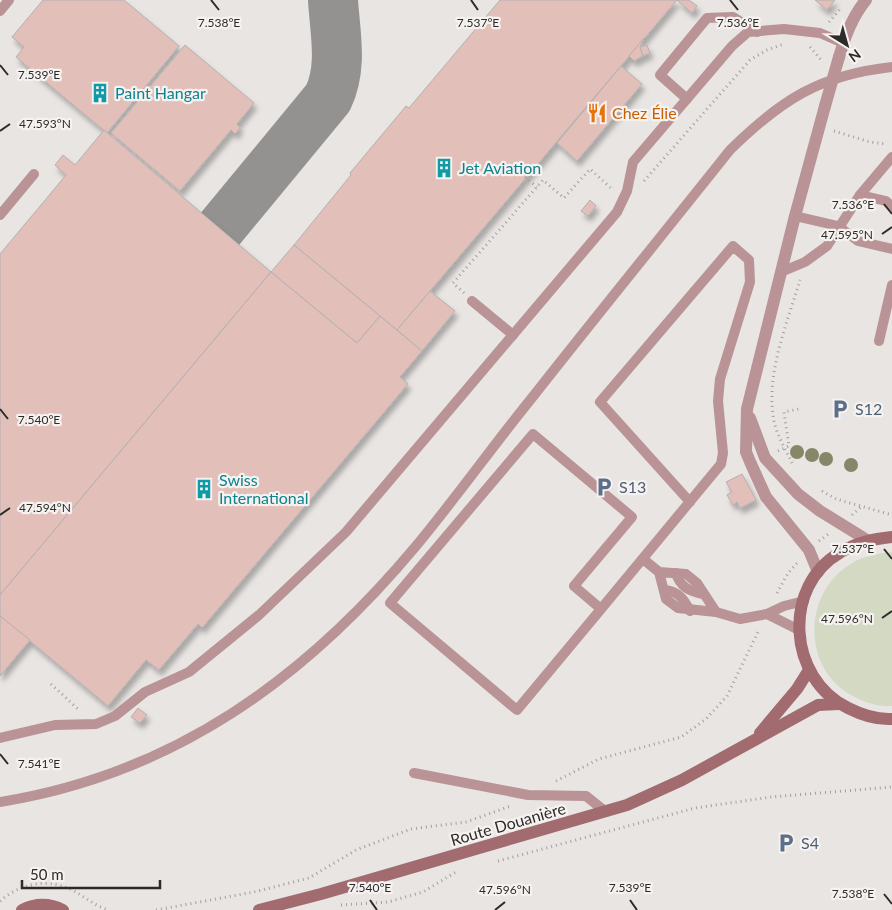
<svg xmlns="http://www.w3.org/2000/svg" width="892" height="910" font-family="Lato,sans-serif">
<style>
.green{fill:#d4d9c4}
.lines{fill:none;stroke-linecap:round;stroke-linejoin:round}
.taxiway{stroke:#949290;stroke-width:50}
.building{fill:#e3bfb9;stroke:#b4b0b0;filter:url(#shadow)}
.path{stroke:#a2a09e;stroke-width:3;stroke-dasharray:1 4;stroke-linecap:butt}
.lane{stroke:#b99395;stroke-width:10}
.street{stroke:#b99395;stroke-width:12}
.secondary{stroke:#a16b6f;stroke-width:12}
.street-bridge{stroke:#b99395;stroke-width:12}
.tree{fill:#858768}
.ticks{fill:none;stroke:#2c2b2a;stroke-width:2}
.labels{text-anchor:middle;stroke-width:4.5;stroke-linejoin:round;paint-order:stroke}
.culture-label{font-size:16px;fill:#0d838f;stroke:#f5f2f0;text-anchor:start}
.food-label{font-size:16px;fill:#c56008;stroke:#f5f2f0;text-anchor:start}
.service-label{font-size:16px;fill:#4e5e75;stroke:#f5f2f0;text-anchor:start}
.street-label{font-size:16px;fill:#2c2b2a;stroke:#f5f2f0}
.ticks-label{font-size:12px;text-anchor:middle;fill:#2c2b2a;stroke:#f5f2f0;stroke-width:4.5;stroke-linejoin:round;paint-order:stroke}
</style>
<defs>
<filter id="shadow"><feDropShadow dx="3" dy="5.5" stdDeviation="2.5" flood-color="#0004"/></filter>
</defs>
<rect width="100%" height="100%" fill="#e8e5e3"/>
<path class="green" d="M892 552V706C879 707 867 703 855 697 803 672 801 596 849 565 861 556 877 554 892 552Z"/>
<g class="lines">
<path class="taxiway" d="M177 281 328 98C343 67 335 33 333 0"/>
</g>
<g class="building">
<polygon points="43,0 124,0 179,46 107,133 16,57 24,47 12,37"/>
<polygon points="500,0 677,0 397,330 294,245 351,175 350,173 406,106 409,108"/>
<polygon points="677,0 689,0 697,6 692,13"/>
<polygon points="815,0 835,0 827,10"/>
<polygon points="644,38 640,47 643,56 634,61 629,56"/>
<polygon points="185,45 254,103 237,124 240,128 235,134 231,130 180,191 111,133"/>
<polygon points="647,45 650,53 643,56 640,47"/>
<polygon points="621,66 642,84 577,161 557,143"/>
<polygon points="104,130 271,272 0,595 0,254 66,175 55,165 63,155 75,165"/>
<polygon points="590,200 596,206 588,216 581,211"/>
<polygon points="294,245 380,316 357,343 271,272"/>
<polygon points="271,272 357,343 380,316 422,351 400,377 408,384 202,628 198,624 159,670 146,660 108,706 0,616 0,595"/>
<polygon points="430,291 455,311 422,351 397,330"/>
<polygon points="742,474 756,500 740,508 737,502 733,505 727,495 732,492 726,482"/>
<polygon points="0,616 30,640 0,676"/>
<polygon points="138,708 147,715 140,723 131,717"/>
</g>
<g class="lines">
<g class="path">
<polyline points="829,22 841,8"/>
<polyline points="810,47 822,61"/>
<polyline points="834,131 870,142 886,144"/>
<polyline points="525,177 537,187"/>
<polyline points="644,181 750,60 767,50 784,44"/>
<polyline points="464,293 453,283 543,180 564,198 590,169 613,190"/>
<polyline points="778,451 789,446 784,412 799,409"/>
<path d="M792 463C786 450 777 436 774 421 765 375 787 324 800 280"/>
<polyline points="822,491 836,499 892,515"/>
<polyline points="852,515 861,507"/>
<polyline points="819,541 830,533"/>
<polyline points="777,593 788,573 799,561"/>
<polyline points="51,684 79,710"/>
<polyline points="556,781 599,759 681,737 706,719 727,696 759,630"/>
<polyline points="498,861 695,808 771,797 892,787"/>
<path d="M0 901C20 884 45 878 70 889 83 895 93 905 108 910"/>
<polyline points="341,905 388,902 423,892 456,872"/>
<polyline points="156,910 254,892 309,878 356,850 411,829 466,822 511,806"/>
</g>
<g class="lane">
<polyline points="0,11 9,0"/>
<polyline points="687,99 660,75 707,18 733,17 757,32"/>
<polyline points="860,195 886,201 892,207"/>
<polyline points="0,215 34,174"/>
<polyline points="795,216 838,226 858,241 892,249"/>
<polyline points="781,272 805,262 827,246 860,195 892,157"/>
<polyline points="472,301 513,335"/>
<polyline points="879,341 892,285"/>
<polyline points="643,559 659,572 686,574 697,583 716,612 678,608 666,599 659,572"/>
<path d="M676 573C680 587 689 591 703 594"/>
<path d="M664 590C678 591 684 599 690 611"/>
<path d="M601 609 517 710 390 603 533 434 632 517 574 586 601 609C641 561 681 513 721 464L723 453 718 401 720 379 750 282 749 260 733 246 600 402 690 502"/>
<polyline points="716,612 740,619 767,614"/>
<polyline points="799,630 767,614 784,606 804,601"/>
<polyline points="0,738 55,725 96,724 115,716 145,692 189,672 259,615 346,532 617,212 627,191 633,162 732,46 748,32 784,29 820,33 843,43"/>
<polyline points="414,773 528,795 586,796 606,812"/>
<path d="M0 802C174 774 305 679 416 546 456 498 492 447 531 399 597 315 664 233 730 150 781 100 819 75 892 67"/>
</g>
<g class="street">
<path d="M839 57C845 37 852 17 866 0"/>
<polyline points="750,418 765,458 798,494 820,511 867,540"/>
<polyline points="818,572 809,550 766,497 751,464 746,452 747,409 795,216 825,106"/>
</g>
<g class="secondary">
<path d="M892 537C874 539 857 542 841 552 781 586 788 679 848 708 862 715 877 720 892 719"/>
<polyline points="760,733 797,689 809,670"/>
<path d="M22 910C36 903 49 903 63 910"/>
<polyline points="259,910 321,894 627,805 682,780 818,705 839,704"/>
</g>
<polyline class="street-bridge" points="825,106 839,57"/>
</g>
<g class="tree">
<circle cx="797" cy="452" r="7"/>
<circle cx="812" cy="455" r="7"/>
<circle cx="826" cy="459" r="7"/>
<circle cx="851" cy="465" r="7"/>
</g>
<path class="ticks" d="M211 0 219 10M471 0 478 10M730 0 738 10M0 65 8 75M0 131 10 124M884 204 892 214M882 234 892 227M0 409 8 419M0 515 10 508M884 549 892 559M882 618 892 611M0 754 8 764M884 894 892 904M370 900 377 910M630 900 637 910M495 910 505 902"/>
<defs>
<symbol id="building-bare" viewBox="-9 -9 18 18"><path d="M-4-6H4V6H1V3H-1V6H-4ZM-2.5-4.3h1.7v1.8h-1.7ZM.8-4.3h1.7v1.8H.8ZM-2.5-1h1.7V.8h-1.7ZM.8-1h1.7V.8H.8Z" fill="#0f9aa8" stroke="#f5f2f0" stroke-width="2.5" paint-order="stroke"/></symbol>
<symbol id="restaurant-bare" viewBox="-9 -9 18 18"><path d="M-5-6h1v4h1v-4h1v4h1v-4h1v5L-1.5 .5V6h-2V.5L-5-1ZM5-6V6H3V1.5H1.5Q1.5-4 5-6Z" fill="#e8710a" stroke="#f5f2f0" stroke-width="2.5" paint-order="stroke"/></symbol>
<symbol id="parking-bare" viewBox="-9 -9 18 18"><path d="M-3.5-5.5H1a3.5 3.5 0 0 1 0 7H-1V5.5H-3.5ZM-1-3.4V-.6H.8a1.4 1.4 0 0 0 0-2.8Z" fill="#5c6f8a" stroke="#f5f2f0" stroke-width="2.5" paint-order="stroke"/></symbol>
</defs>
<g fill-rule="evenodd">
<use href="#building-bare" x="86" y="79" width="28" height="28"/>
<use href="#restaurant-bare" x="583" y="99" width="28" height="28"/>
<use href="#building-bare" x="430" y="154" width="28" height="28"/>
<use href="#parking-bare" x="826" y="395" width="28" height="28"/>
<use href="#parking-bare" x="590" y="473" width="28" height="28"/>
<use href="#building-bare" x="190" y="475" width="28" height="28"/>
<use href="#parking-bare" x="772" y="829" width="28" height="28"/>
</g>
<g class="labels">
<g class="culture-label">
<text x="115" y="99">Paint Hangar</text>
<text x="459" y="174">Jet Aviation</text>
<text x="219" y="486">Swiss<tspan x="219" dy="18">International</tspan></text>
</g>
<g class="food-label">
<text x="612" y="119">Chez Élie</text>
</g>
<g class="service-label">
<text x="855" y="415">S12</text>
<text x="619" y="493">S13</text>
<text x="801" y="849">S4</text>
</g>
<g class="street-label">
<text transform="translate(508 824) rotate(-16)" y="6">Route Douanière</text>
</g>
</g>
<g class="ticks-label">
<text x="219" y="27">7.538°E</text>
<text x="478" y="27">7.537°E</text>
<text x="738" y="27">7.536°E</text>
<text x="39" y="79">7.539°E</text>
<text x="45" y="128">47.593°N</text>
<text x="853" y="209">7.536°E</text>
<text x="847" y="239">47.595°N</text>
<text x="39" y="424">7.540°E</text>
<text x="45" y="512">47.594°N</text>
<text x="853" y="553">7.537°E</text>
<text x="847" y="623">47.596°N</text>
<text x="39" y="768">7.541°E</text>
<text x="370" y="892">7.540°E</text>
<text x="630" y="892">7.539°E</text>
<text x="505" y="894">47.596°N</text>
<text x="853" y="898">7.538°E</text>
</g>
<g transform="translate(847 45) rotate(143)" stroke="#f5f2f0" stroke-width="4" paint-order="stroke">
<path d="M0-4L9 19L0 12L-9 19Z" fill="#2c2b2a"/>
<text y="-8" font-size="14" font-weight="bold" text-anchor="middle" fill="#2c2b2a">N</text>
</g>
<path d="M22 880v8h138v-8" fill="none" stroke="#2c2b2a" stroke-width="2.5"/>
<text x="30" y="880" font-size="15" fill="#2c2b2a" stroke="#f5f2f0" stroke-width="4" paint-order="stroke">50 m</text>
</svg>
